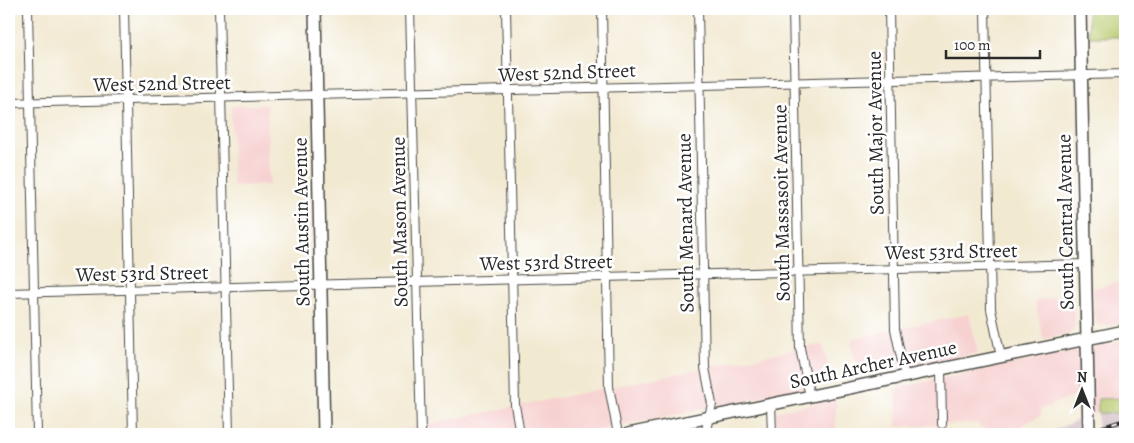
<svg xmlns="http://www.w3.org/2000/svg" width="1134" height="443" font-family="Alegreya,serif">
<style>
.built{fill:#f7d0d0}
.industrial{fill:#d2bec5}
.green{fill:#b7c96d;stroke:#717a4c}
.lines{fill:none;stroke-linecap:round;stroke-linejoin:round}
.street-casing{stroke:#494844;stroke-width:10}
.secondary-casing{stroke:#494844;stroke-width:14}
.street{stroke:#fff;stroke-width:8}
.secondary{stroke:#fff;stroke-width:11}
.rail-casing{stroke:#2b2b2b;stroke-width:4}
.rail{stroke:#fff;stroke-width:2;stroke-dasharray:5.5;stroke-linecap:butt}
.labels{text-anchor:middle;stroke-width:5;stroke-linejoin:round;paint-order:stroke}
.street-label{font-size:20px;fill:#2b2b2b;stroke:#fff}
</style>
<rect width="100%" height="100%" fill="#fff"/>
<filter id="ink" filterUnits="userSpaceOnUse"><feTurbulence type="fractalNoise" baseFrequency=".02" numOctaves="2"/><feDisplacementMap in="SourceGraphic" scale="10" xChannelSelector="R" yChannelSelector="G"/><feConvolveMatrix kernelMatrix="1 2 1 2 8 2 1 2 1" color-interpolation-filters="sRGB"/></filter>
<filter id="wash" filterUnits="userSpaceOnUse"><feTurbulence type="fractalNoise" baseFrequency=".0096" numOctaves="4" result="noise"/><feDisplacementMap in="SourceGraphic" scale="20" xChannelSelector="R" yChannelSelector="G"/><feGaussianBlur stdDeviation="1.12" result="paint"/><feColorMatrix in="noise" values="0 0 0 0 0 0 0 0 0 0 0 0 0 0 0 0 0 1.4 0 .05"/><feComposite in="paint" operator="in"/></filter>
<g filter="url(#wash)">
<rect width="100%" height="100%" fill="#f2e9d1"/>
<g class="built">
<polygon points="267,105 269,185 233,186 231,106"/>
<polygon points="1125,281 1125,322 1104,326 1098,325 1094,315 1093,288"/>
<polygon points="1074,293 1075,326 1073,330 1068,334 1043,339 1035,301"/>
<polygon points="969,314 978,353 859,377 851,339"/>
<polygon points="1125,341 1125,413 1098,413 1078,420 1077,395 1041,409 1041,415 1007,434 984,434 984,428 979,428 978,423 897,427 896,388"/>
<polygon points="823,344 832,383 579,434 380,434"/>
<polygon points="836,399 836,434 776,434 775,412"/>
</g>
<g class="industrial">
<polygon points="1098,413 1125,413 1125,431 1097,434"/>
<polygon points="1078,420 1079,434 1047,434 1048,433"/>
</g>
<g class="green">
<polygon points="1088,9 1125,9 1125,37 1089,37"/>
<polygon points="1125,398 1125,413 1098,413 1098,399"/>
</g>
</g>
<g filter="url(#ink)">
<g class="lines">
<defs>
<g id="street">
<polyline points="28,9 37,434"/>
<polyline points="124,9 133,434"/>
<polyline points="219,9 229,434"/>
<polyline points="410,9 421,434"/>
<polyline points="506,9 515,405 520,434"/>
<polyline points="602,9 609,387 618,434"/>
<polyline points="698,9 705,368 712,404 705,434"/>
<polyline points="793,9 800,348 810,397"/>
<polyline points="889,9 895,329 905,377"/>
<polyline points="985,9 991,309 1001,357"/>
<polyline points="9,103 1125,74"/>
<polyline points="9,293 1085,264"/>
<polyline points="941,369 942,424"/>
<polyline points="771,404 772,434"/>
</g>
<g id="secondary">
<polyline points="315,9 324,434"/>
<polyline points="1080,9 1089,434"/>
<polyline points="628,434 1125,331"/>
</g>
</defs>
<use href="#street" class="street-casing"/>
<use href="#secondary" class="secondary-casing"/>
<use href="#street" class="street"/>
<use href="#secondary" class="secondary"/>
<defs>
<polyline id="rail" points="1081,434 1125,420"/>
</defs>
<use href="#rail" class="rail-casing"/>
<use href="#rail" class="rail"/>
</g>
</g>
<g class="labels">
<g class="street-label">
<text transform="translate(567 72) rotate(-2)" y="7">West 52nd Street</text>
<text transform="translate(162 83) rotate(-1)" y="7">West 52nd Street</text>
<text transform="translate(875 133) rotate(-91)" y="7">South Major Avenue</text>
<text transform="translate(781 203) rotate(-91)" y="7">South Massasoit Avenue</text>
<text transform="translate(301 222) rotate(-91)" y="7">South Austin Avenue</text>
<text transform="translate(399 222) rotate(-91)" y="7">South Mason Avenue</text>
<text transform="translate(1065 222) rotate(-91)" y="7">South Central Avenue</text>
<text transform="translate(685 223) rotate(-91)" y="7">South Menard Avenue</text>
<text transform="translate(951 251) rotate(-1)" y="7">West 53rd Street</text>
<text transform="translate(546 262) rotate(-1)" y="7">West 53rd Street</text>
<text transform="translate(142 273) rotate(-1)" y="7">West 53rd Street</text>
<text transform="translate(873 364) rotate(-12)" y="7">South Archer Avenue</text>
</g>
</g>
<rect width="1134" height="443" fill="none" stroke="#fff" stroke-width="30"/>
<g transform="translate(1082 390)" stroke="#ffffff" stroke-width="4" paint-order="stroke">
<path d="M0-4L9 19L0 12L-9 19Z" fill="#2b2b2b"/>
<text y="-8" font-size="14" font-weight="bold" text-anchor="middle" fill="#2b2b2b">N</text>
</g>
<path d="M946 50v8h94v-8" fill="none" stroke="#2b2b2b" stroke-width="2.5"/>
<text x="954" y="50" font-size="15" fill="#2b2b2b" stroke="#ffffff" stroke-width="4" paint-order="stroke">100 m</text>
</svg>
